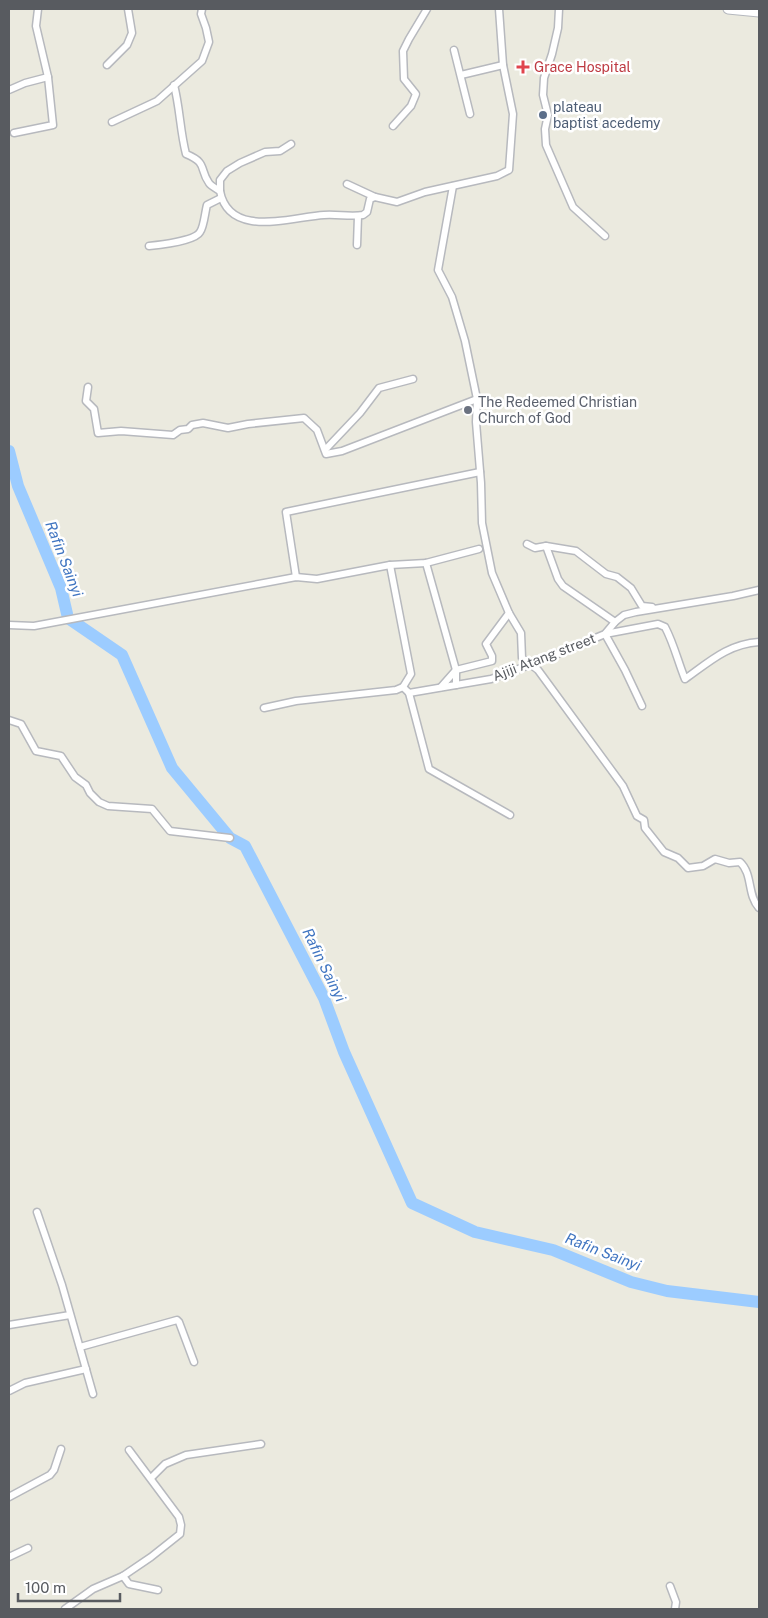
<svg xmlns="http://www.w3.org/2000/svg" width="768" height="1618" font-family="'Public Sans',sans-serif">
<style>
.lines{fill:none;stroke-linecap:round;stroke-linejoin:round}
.river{stroke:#9cccff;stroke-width:12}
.street-casing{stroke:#b7b9be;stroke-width:9}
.secondary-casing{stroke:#b5b8be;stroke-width:11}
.street{stroke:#fff;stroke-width:6}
.secondary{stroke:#fff;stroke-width:9}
.health-dot{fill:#e0444e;stroke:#fff;stroke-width:2}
.service-dot{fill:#5c6f8a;stroke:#fff;stroke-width:2}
.worship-dot{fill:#6b7280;stroke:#fff;stroke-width:2}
.labels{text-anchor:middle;stroke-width:5;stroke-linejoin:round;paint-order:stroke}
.health-label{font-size:14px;fill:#be3a42;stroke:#fff;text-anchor:start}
.service-label{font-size:14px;fill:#4e5e75;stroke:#fff;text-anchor:start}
.worship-label{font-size:14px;fill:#5b616d;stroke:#fff;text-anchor:start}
.street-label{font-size:14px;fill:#585b60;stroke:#fff}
.water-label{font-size:15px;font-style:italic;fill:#4075c1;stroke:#fff}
</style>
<rect width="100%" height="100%" fill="#ebeadf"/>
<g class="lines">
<polyline class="river" points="9,451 18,486 61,588 68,618 122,655 172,768 230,838 245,846 324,998 344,1052 412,1203 475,1232 553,1250 631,1282 667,1291 759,1302"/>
<defs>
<g id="street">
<polyline points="559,9 558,28 552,54 544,78 543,95 548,115 545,129 546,145 573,207 605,236"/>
<polyline points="454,50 470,114"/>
<polyline points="107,65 127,45 132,33 128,9"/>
<polyline points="461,75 503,65"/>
<path d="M174 85C180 108 180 131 186 154 208 163 199 169 209 183 211 186 217 189 220 191 229 239 291 217 324 215 337 214 350 217 363 215L367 212 370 199 375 197 397 202 425 192 497 176 509 170 513 114 503 65 499 9"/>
<polyline points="9,90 25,83 48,77 36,26 38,9"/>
<polyline points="112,122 157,101 202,61 209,42 206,28 201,14 202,9"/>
<polyline points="393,126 411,106 416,94 404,79 403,51 409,39 427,9"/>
<polyline points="14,133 53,125 48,77"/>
<polyline points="347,184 375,197"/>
<path d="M453 186 438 270 452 297 465 341 477 399 476 422 481 483 482 523 492 573 509 613 521 633 522 658 538 670 623 786 637 816 644 820 645 828 664 852 678 858 688 868 703 866 715 859 729 863 740 862C753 874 747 895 759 908"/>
<polyline points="220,191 220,180 227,171 240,163 265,152 280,151 291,144"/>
<polyline points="357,245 358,216"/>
<path d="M149 246C159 245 195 241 200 232 204 227 205 212 207 205L221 198"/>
<polyline points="88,387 86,401 94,409 98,433 121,431 173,435 180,430 188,429 192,425 203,423 228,428 248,424 304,418 317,430 326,454 342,451 477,399"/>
<polyline points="325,450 360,413 379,388 413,379"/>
<polyline points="527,544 535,548 546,546 576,551 606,574 617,577 631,588 642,606 652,607"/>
<polyline points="546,546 558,579 563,586 615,622"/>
<polyline points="426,563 456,670 456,685"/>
<polyline points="390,565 411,674 403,687"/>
<polyline points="296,577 286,512 480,472"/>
<polyline points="9,625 34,626 296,577 317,579 390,565 426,563 479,549"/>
<polyline points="441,687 456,670 492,661 492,656 486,644 509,613"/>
<polyline points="409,693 429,769 510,815"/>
<path d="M642 706 625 670 605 634 658 624 665 627C674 644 678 662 685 679 709 662 728 644 759 642"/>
<polyline points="264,708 296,701 396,690 403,687 409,693 491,679 543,660 605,634 615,622 624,615 636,612 733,596 759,590"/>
<polyline points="9,720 21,724 36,751 61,756 75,777 86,785 90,793 99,802 108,806 152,809 170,831 230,838"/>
<polyline points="37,1212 62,1285 93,1394"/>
<polyline points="9,1325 70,1315"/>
<polyline points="80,1347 177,1320 179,1322 194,1362"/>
<polyline points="9,1391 25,1383 86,1369"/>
<polyline points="151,1478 165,1464 186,1455 261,1444"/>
<polyline points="9,1497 50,1475 54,1470 61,1449"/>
<polyline points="9,1557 28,1548"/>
<polyline points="123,1576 129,1584 158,1590"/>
<polyline points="670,1586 676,1602 675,1609"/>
<polyline points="65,1609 93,1589 123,1576 151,1557 180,1534 181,1525 179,1517 129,1450"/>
</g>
<polyline id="secondary" points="728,9 759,12"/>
</defs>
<use href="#street" class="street-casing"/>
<use href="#secondary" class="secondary-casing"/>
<use href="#street" class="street"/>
<use href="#secondary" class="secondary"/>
</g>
<path class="health-dot" d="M520.5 59.5h5v5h5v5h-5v5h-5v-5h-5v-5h5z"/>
<circle class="service-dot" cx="543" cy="115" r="5"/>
<circle class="worship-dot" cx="468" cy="410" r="5"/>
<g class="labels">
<g class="health-label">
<text x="534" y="72">Grace Hospital</text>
</g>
<g class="service-label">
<text x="553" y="112">plateau<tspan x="553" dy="16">baptist acedemy</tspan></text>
</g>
<g class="worship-label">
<text x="478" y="407">The Redeemed Christian<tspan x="478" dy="16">Church of God</tspan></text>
</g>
<g class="street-label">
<text transform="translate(544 657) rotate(-21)" y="5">Ajiji Atang street</text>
</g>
<g class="water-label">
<text transform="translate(64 559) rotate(69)" y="5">Rafin Sainyi</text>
<text transform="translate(324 965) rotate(64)" y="5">Rafin Sainyi</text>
<text transform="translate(603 1252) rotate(21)" y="5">Rafin Sainyi</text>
</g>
</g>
<rect width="768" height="1618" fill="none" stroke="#585b60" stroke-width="20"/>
<path d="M18 1593v8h102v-8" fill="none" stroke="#585b60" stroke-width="2.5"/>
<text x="25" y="1593" font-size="15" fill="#585b60" stroke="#ffffff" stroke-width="4" paint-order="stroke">100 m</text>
</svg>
